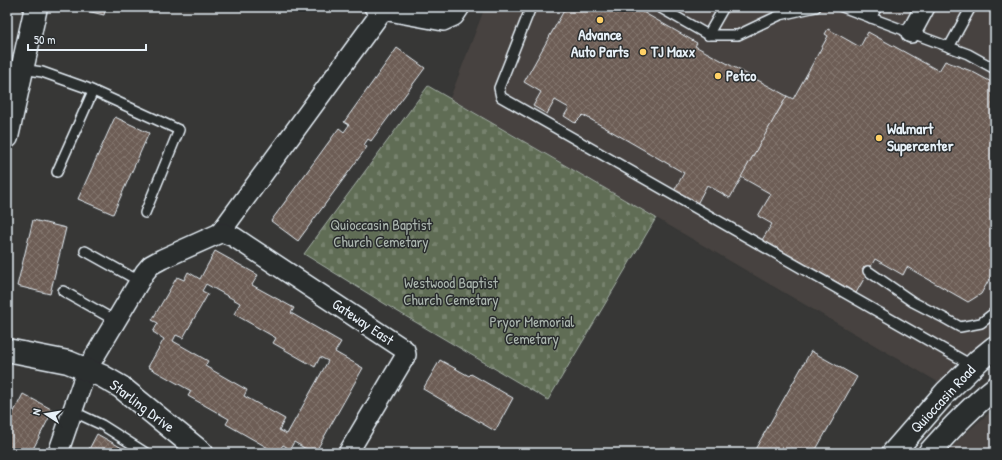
<svg xmlns="http://www.w3.org/2000/svg" width="1002" height="460" font-family="'Patrick Hand',sans-serif">
<style>
.built{fill:#47423f}
.cemetery{fill:url(#cemetery-stones);stroke:#a4afa6}
.building{fill:url(#building-cross-hatch);stroke:#e8f1f8;fill-rule:evenodd}
.lines{fill:none;stroke-linecap:round;stroke-linejoin:round}
.lane-casing{stroke:#e8f1f8;stroke-width:12}
.street-casing{stroke:#e8f1f8;stroke-width:22}
.secondary-casing{stroke:#e8f1f8;stroke-width:25}
.lane{stroke:#2a2d2e;stroke-width:9}
.street{stroke:#2a2d2e;stroke-width:19}
.secondary{stroke:#2a2d2e;stroke-width:22}
.poi-dot{fill:#ffd166;stroke:#2a2d2e;stroke-width:1.5}
.labels{text-anchor:middle;stroke-width:3;stroke-linejoin:round;paint-order:stroke}
.poi-label{font-size:15px;font-weight:bold;fill:#e8f1f8;stroke:#2a2d2e;text-anchor:start}
.park-label{font-size:15px;fill:#abb6af;stroke:#2a2d2e}
.street-label{font-size:15px;fill:#e8f1f8;stroke:#2a2d2e}
</style>
<defs>
<pattern id="cemetery-stones" width="16" height="16" patternUnits="userSpaceOnUse"><rect width="16" height="16" fill="#606d55"/><path d="M2 7V4a2 2 0 0 1 4 0v3zM10 15v-3a2 2 0 0 1 4 0v3z" fill="#77826e"/></pattern>
<pattern id="building-cross-hatch" width="8" height="8" patternUnits="userSpaceOnUse"><rect width="8" height="8" fill="#6d5d54"/><path d="M0 0l8 8M0 8l8-8" fill="none" stroke="#82756d"/></pattern>
</defs>
<rect width="100%" height="100%" fill="#373736"/>
<filter id="ink" filterUnits="userSpaceOnUse"><feTurbulence type="fractalNoise" baseFrequency=".025" numOctaves="2"/><feDisplacementMap in="SourceGraphic" scale="8" xChannelSelector="R" yChannelSelector="G"/><feConvolveMatrix kernelMatrix="1 2 1 2 8 2 1 2 1" color-interpolation-filters="sRGB"/></filter>
<g filter="url(#ink)">
<g class="built">
<polygon points="485,7 995,7 995,334 938,382 450,98"/>
<polygon points="995,408 995,453 948,453 961,437"/>
</g>
<polygon class="cemetery" points="428,86 656,218 548,400 390,307 304,254"/>
<g class="building">
<polygon points="83,7 106,7 104,15 83,10"/>
<polygon points="566,7 634,7 697,43 695,46 787,96 730,198 707,185 697,204 674,191 684,173 583,115 575,123 564,116 569,108 555,100 547,114 533,106 541,92 524,82"/>
<polygon points="828,29 860,47 868,32 939,71 945,61 971,71 995,84 995,269 981,294 968,302 907,267 903,275 875,259 856,293 762,240 772,224 758,216 771,194 741,177 787,96 793,99 828,36 825,34"/>
<polygon points="397,48 425,68 371,141 368,139 364,145 367,147 298,241 271,221 339,128 344,132 349,125 344,122"/>
<polygon points="115,117 149,133 113,214 78,199"/>
<polygon points="33,220 66,228 50,294 17,286"/>
<path d="M215 251 258 275 252 285 294 308 291 313 341 342 335 352 363 368 315 453H313L294 442 290 449 283 445 277 453 226 424 229 419 188 396 191 391 148 367 164 339 153 332 158 323 152 320 177 277 184 280 188 272 200 279ZM206 284 240 303 234 314 276 338 273 343 315 367 320 357 328 361 287 434 279 430 285 419 244 396 247 390 205 366 208 361 173 341 176 335 183 338 208 294 202 291Z"/>
<polygon points="811,351 857,377 814,453 753,453"/>
<polygon points="440,360 469,376 471,374 513,398 495,431 423,389"/>
<polygon points="23,394 53,410 31,453 7,453 7,425"/>
<polygon points="97,434 131,453 87,453"/>
</g>
<g class="lines">
<defs>
<g id="lane">
<polyline points="531,7 499,88 501,97 973,366"/>
<polyline points="659,7 708,35 738,35 780,15 816,7"/>
<polyline points="842,7 968,54 995,69"/>
<polyline points="871,18 877,7"/>
<polyline points="708,35 724,7"/>
<polyline points="949,47 971,7"/>
<polyline points="22,69 42,72 87,88 179,130 145,213"/>
<polyline points="57,172 93,91"/>
<polyline points="85,251 139,281"/>
<polyline points="868,271 913,302 944,318 960,327 981,323 995,312"/>
<polyline points="63,291 116,321"/>
<polyline points="72,411 102,425 146,453"/>
</g>
<g id="street">
<polyline points="374,7 383,10 443,21 454,16 460,7"/>
<polyline points="911,33 925,7"/>
<polyline points="220,233 383,10"/>
<polyline points="58,453 87,369 145,272 151,265 162,259 220,233 224,233 234,237 405,350 406,355 348,453"/>
</g>
<g id="secondary">
<polyline points="7,137 36,7"/>
<polyline points="7,350 68,362 102,376 121,387 202,453"/>
<polyline points="893,453 946,392 979,360 995,347"/>
<path d="M929 453C949 430 971 407 995 388"/>
</g>
</defs>
<use href="#lane" class="lane-casing"/>
<use href="#street" class="street-casing"/>
<use href="#secondary" class="secondary-casing"/>
<use href="#lane" class="lane"/>
<use href="#street" class="street"/>
<use href="#secondary" class="secondary"/>
</g>
</g>
<g class="poi-dot">
<circle cx="600" cy="20" r="4"/>
<circle cx="643" cy="52" r="4"/>
<circle cx="718" cy="76" r="4"/>
<circle cx="879" cy="138" r="4"/>
</g>
<g class="labels">
<g class="poi-label">
<text x="600" y="40" text-anchor="middle">Advance<tspan x="600" dy="17">Auto Parts</tspan></text>
<text x="651" y="57">TJ Maxx</text>
<text x="726" y="81">Petco</text>
<text x="887" y="134">Walmart<tspan x="887" dy="17">Supercenter</tspan></text>
</g>
<g class="park-label">
<text x="381" y="230">Quioccasin Baptist<tspan x="381" dy="17">Church Cemetary</tspan></text>
<text x="451" y="288">Westwood Baptist<tspan x="451" dy="17">Church Cemetary</tspan></text>
<text x="532" y="327">Pryor Memorial<tspan x="532" dy="17">Cemetary</tspan></text>
</g>
<g class="street-label">
<text transform="translate(363 322) rotate(34)" y="5">Gateway East</text>
<text transform="translate(943 399) rotate(-47)" y="5">Quioccasin Road</text>
<text transform="translate(142 406) rotate(37)" y="5">Starling Drive</text>
</g>
</g>
<rect width="1002" height="460" fill="none" stroke="#2a2d2e" stroke-width="24"/>
<rect x="12" y="12" width="978" height="436" fill="none" stroke="#e8f1f8" stroke-width="1.5" filter="url(#ink)"/>
<g transform="translate(46 414) rotate(282)" stroke="#2a2d2e" stroke-width="3" paint-order="stroke">
<path d="M0-3L7 15L0 10L-7 15Z" fill="#e8f1f8"/>
<text y="-6" font-size="11" font-weight="bold" text-anchor="middle" fill="#e8f1f8">N</text>
</g>
<path d="M28 44v6h118v-6" fill="none" stroke="#e8f1f8" stroke-width="2"/>
<text x="34" y="44" font-size="12" fill="#e8f1f8" stroke="#2a2d2e" stroke-width="3" paint-order="stroke">50 m</text>
</svg>
